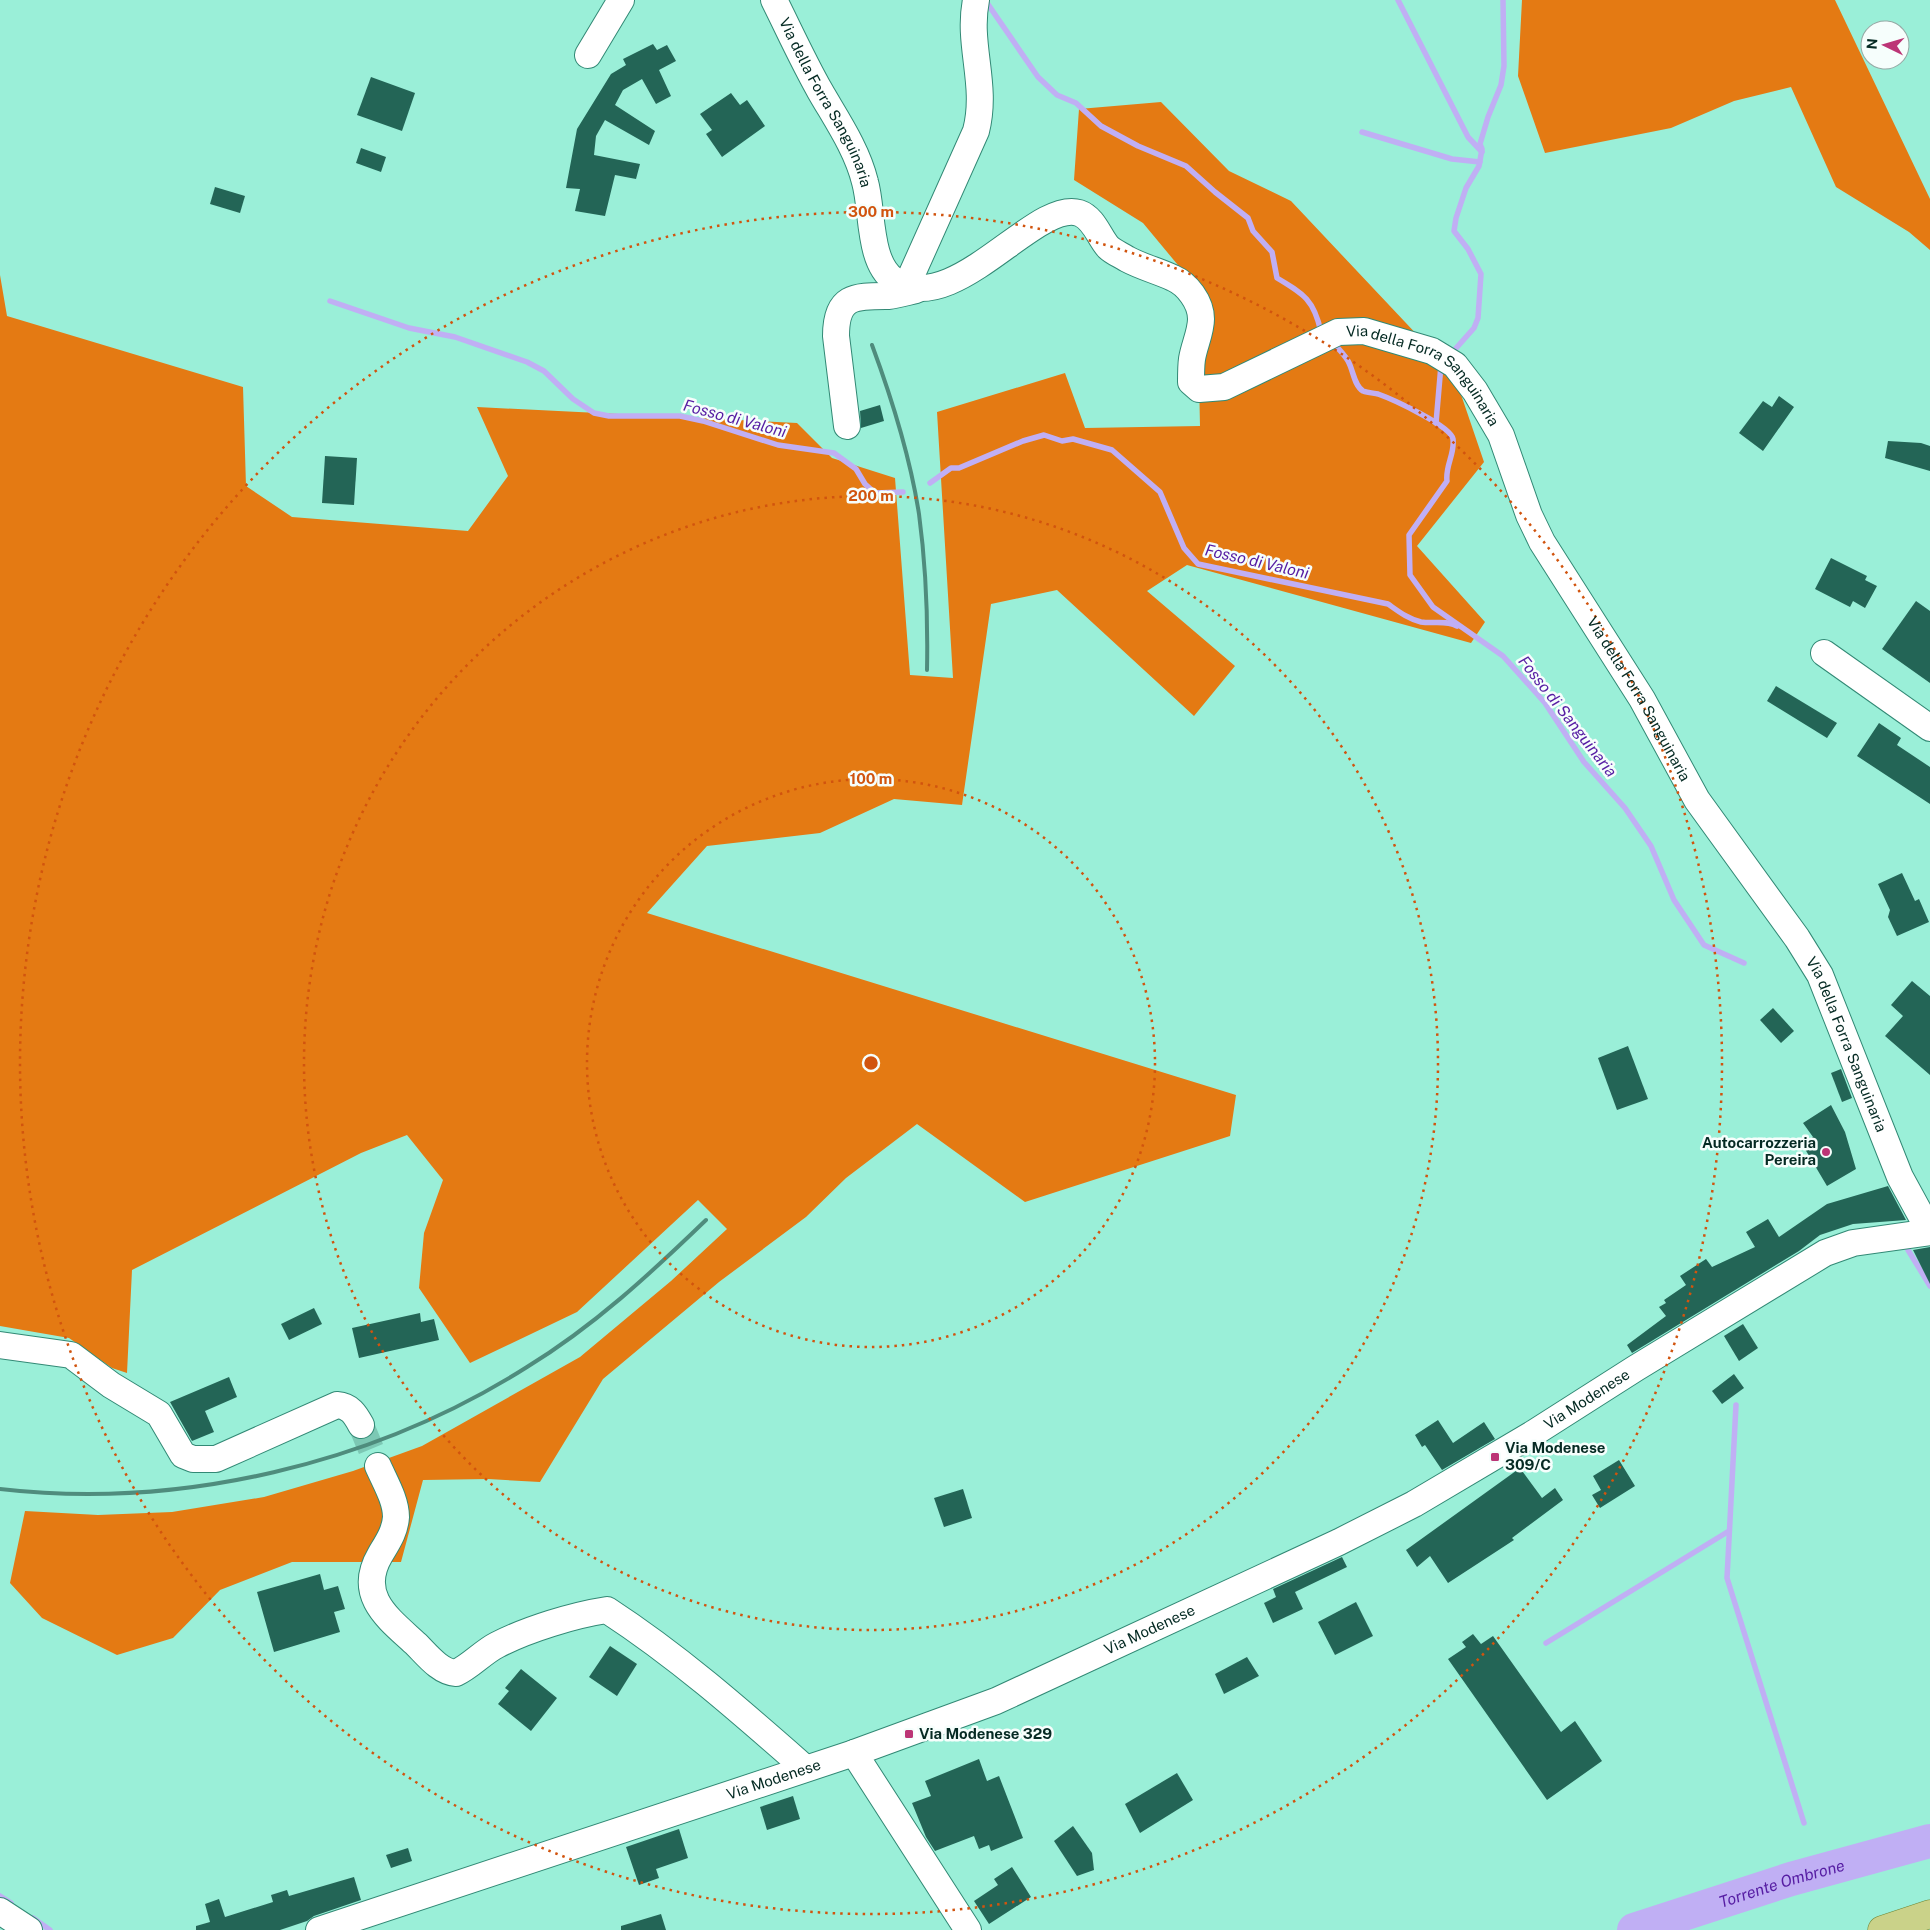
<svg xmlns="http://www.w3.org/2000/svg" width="1930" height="1930" font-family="'Public Sans',sans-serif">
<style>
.forest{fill:#e47a13}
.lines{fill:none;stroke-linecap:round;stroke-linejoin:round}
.stream{stroke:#c0aff4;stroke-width:5.5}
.river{stroke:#c0aff4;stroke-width:34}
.building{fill:#236556}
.minor-tunnel{stroke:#7cc8b4;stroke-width:26;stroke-dasharray:26 13;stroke-linecap:butt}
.minor-casing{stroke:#328975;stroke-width:28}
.major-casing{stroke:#6e8432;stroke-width:29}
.minor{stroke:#fff;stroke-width:26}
.major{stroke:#cad289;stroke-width:28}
.rail{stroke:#4f8c7d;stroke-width:4}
.ring{fill:none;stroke:#d1540e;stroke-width:2.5;stroke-dasharray:2.5 5}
.poi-dot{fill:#bc3576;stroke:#f6fefc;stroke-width:2}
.labels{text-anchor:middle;stroke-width:5;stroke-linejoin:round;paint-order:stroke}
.street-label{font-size:15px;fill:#052a23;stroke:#f6fefc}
.poi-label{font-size:15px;font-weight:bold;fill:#052a23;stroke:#f6fefc;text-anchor:start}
.water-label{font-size:16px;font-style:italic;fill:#561da3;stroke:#f6fefc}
.centre{fill:#d1540e;stroke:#f6fefc;stroke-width:2.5}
.ring-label{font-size:15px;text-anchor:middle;font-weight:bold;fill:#d1540e;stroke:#f6fefc;stroke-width:5;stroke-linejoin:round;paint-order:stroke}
</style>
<rect width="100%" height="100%" fill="#9aefd8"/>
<g class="forest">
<polygon points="1522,0 1835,0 1930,199 1930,250 1909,232 1836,187 1791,87 1734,101 1671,128 1545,153 1518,76"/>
<polygon points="1161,102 1229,171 1291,201 1454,374 1484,462 1417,546 1485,622 1471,643 1187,565 1147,591 1235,666 1194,716 1057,590 991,604 962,805 894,799 820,833 707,846 647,913 1236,1095 1230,1136 1025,1202 917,1124 846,1178 806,1217 719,1282 603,1379 540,1482 488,1479 423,1480 401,1562 292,1562 220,1590 173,1638 117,1655 42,1618 10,1583 25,1511 98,1515 172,1512 264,1497 353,1471 422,1446 580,1357 671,1281 727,1229 698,1200 577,1312 470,1363 419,1288 424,1233 443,1180 407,1135 361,1153 132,1270 127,1373 112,1368 69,1338 0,1326 0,275 7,316 243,387 246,486 292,517 468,531 508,476 477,407 797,423 832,458 895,478 910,675 953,678 937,412 1065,373 1085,428 1200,426 1197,288 1143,223 1074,180 1079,109"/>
</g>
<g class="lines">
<g class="stream">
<path d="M985 0 1038 77 1057 95 1076 103 1101 126 1138 146 1186 166 1215 192 1248 218 1253 231 1272 252 1277 278C1304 294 1314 300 1321 332"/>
<polyline points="1398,0 1468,137 1482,152"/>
<polyline points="1362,132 1452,159 1480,162"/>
<polyline points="330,301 409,328 455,337 527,362 544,371 573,399 594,413 609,416 680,416 703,421 778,445 834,453 856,469 865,484 875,493 903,492"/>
<path d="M1333 343C1339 349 1344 354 1348 361 1353 369 1354 386 1363 391 1368 393 1374 393 1378 394 1392 399 1451 426 1453 439 1455 454 1445 466 1447 481L1409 535 1410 575 1433 607 1503 656 1530 686 1545 703 1584 762 1625 808 1651 846 1674 900 1704 945 1744 963"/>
<polyline points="1450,355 1474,328 1478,318 1481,274 1468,249 1454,231 1456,218 1466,188 1479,166 1482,149 1480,144 1488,117 1501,85 1504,66 1503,0"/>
<polyline points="1436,423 1441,365"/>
<path d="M930 483 951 468H959L1023 441 1044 435 1062 441 1073 439 1112 450 1160 492 1184 548 1198 564 1388 604C1398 611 1408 619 1421 622 1433 624 1446 620 1457 626"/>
<polyline points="1908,1250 1930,1286"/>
<polyline points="1736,1405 1727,1578 1804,1823"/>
<polyline points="1546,1643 1729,1531"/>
<polyline points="0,1896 11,1903"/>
<polyline points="33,1918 50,1930"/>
</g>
<path class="river" id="s1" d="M1634 1930 1791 1879 1930 1841"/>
</g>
<g class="building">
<polygon points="653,44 657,50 667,45 676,61 659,70 671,96 656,104 642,79 623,90 615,105 655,131 649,145 605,120 596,136 594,155 640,164 636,179 615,175 605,216 575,211 580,189 566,188 577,129 611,74 626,65 623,59"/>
<polygon points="371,77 415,93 402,131 357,115"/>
<polygon points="731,93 740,105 747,100 765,126 722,157 706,134 712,130 700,114"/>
<polygon points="361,148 386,157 381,172 356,163"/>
<polygon points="215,187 245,196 240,213 210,204"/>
<polygon points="1779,396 1794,407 1763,451 1739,433 1763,401 1772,407"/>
<polygon points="880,405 884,421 861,428 860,411"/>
<polygon points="1888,441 1921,443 1930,446 1930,471 1885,458"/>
<polygon points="325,456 357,458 354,505 322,503"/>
<polygon points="1831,558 1867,576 1865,580 1877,586 1865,608 1853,601 1850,607 1815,589"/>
<polygon points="1916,601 1930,611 1930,683 1882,649"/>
<polygon points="1776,686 1837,723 1827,738 1767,701"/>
<polygon points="1879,723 1901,738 1897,745 1930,767 1930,804 1857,756"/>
<polygon points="1902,873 1915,901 1919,899 1929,922 1897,936 1888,917 1890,910 1878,884"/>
<polygon points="1912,981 1930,996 1930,1075 1885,1036 1903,1016 1891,1005"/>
<polygon points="1773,1008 1794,1031 1781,1043 1760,1020"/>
<polygon points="1628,1046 1648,1099 1617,1110 1598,1058"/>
<polygon points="1841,1069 1852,1098 1842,1102 1831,1073"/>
<polygon points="1831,1105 1845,1132 1856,1169 1827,1186 1802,1144 1813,1137 1803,1123"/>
<polygon points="1888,1186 1906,1220 1853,1224 1820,1235 1799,1251 1632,1353 1627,1345 1666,1316 1659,1307 1666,1303 1664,1300 1686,1285 1680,1276 1706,1259 1712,1267 1755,1247 1746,1232 1768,1219 1779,1237 1827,1204"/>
<polygon points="1930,1247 1930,1284 1913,1250"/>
<polygon points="314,1308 322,1324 289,1340 281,1324"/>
<polygon points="420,1313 421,1322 434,1319 439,1340 359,1358 352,1328"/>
<polygon points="1743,1324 1758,1348 1739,1361 1724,1336"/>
<polygon points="1734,1374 1744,1388 1722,1404 1712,1391"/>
<polygon points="229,1377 237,1397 205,1411 214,1432 192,1441 170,1402"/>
<polygon points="1438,1420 1453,1443 1484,1422 1495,1439 1442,1470 1425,1445 1422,1447 1415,1435"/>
<polygon points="1619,1460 1635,1486 1600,1508 1592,1495 1601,1490 1593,1476"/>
<polygon points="1520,1468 1542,1498 1555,1488 1563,1500 1512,1538 1514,1540 1448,1583 1430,1556 1417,1567 1406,1550"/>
<polygon points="963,1489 972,1518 944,1527 934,1498"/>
<polygon points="1342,1557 1347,1567 1295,1592 1303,1609 1273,1623 1264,1603 1276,1597 1273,1589"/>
<polygon points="320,1574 324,1590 338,1586 345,1609 334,1612 340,1632 274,1652 257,1592"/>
<polygon points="1356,1602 1373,1636 1335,1655 1318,1622"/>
<polygon points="1473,1634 1481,1644 1493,1636 1561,1732 1575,1721 1602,1761 1547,1800 1448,1659 1466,1647 1462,1642"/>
<polygon points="610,1646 637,1664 617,1696 589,1677"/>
<polygon points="1247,1657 1259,1676 1224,1694 1215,1674"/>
<polygon points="521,1669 557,1698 531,1731 498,1704 509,1691 505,1688"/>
<polygon points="979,1759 987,1781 999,1776 1023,1838 991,1851 989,1845 979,1849 974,1836 935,1851 926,1837 912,1803 931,1796 925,1781"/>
<polygon points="1177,1773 1193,1800 1140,1833 1125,1804"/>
<polygon points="793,1796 800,1819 767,1830 760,1807"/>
<polygon points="1073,1826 1092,1853 1094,1870 1077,1876 1054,1841"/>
<polygon points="679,1829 688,1858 656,1869 659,1878 639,1885 626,1847"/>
<polygon points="408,1848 412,1861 391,1868 386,1855"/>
<polygon points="1012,1867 1031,1897 989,1924 974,1901 998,1885 994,1879"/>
<polygon points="354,1877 361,1900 314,1916 307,1921 280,1930 196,1930 196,1926 210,1922 205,1904 219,1899 225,1917 273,1902 271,1895 287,1890 289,1896"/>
<polygon points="661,1914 666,1930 621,1930 621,1926"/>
</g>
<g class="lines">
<polyline class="minor-tunnel" points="361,1425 378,1466"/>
<defs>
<g id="minor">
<path id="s2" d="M774 0C789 30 803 61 820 91 836 119 857 149 865 182 873 210 868 262 894 280 953 320 1035 199 1079 213 1094 218 1099 237 1108 247 1113 252 1121 255 1127 259 1142 267 1158 271 1173 278 1187 284 1201 302 1201 319 1201 332 1194 346 1192 359 1191 366 1191 374 1191 382L1199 389 1224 387 1338 332 1364 331 1432 351 1455 365 1475 391 1501 435 1529 515 1542 542 1642 699 1697 800 1797 938 1820 975 1900 1177 1930 1232"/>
<polyline points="588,55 621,0"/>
<path d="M907 285 976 131C988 84 967 45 976 0"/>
<path d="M847 426 836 336C836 295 855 296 888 296 898 295 907 292 916 290V288"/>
<polyline points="1824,653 1930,728"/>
<path d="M0 1345 71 1355 111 1385 159 1414 183 1455 193 1459H216L337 1405C350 1406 355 1414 361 1425"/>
<path d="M378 1466C385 1482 396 1500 396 1517 395 1532 387 1543 380 1555 356 1596 389 1619 416 1644 427 1655 440 1672 456 1673 471 1666 483 1652 497 1645 528 1629 574 1615 607 1610 679 1657 740 1711 805 1768"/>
<polyline points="854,1753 968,1930"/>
<polyline points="0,1911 29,1930"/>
<path id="s3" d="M319 1930 854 1753 996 1701 1339 1542 1414 1504 1534 1433 1636 1368 1825 1253 1853 1243 1930 1232"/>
</g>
<polyline id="major" points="1882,1930 1930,1914"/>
</defs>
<use href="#minor" class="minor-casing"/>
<use href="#major" class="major-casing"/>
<use href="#minor" class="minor"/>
<use href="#major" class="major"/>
<g class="rail">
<path d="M872 345C892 399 910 456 919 514 926 566 928 618 927 670"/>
<path d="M0 1489C180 1510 374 1464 527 1367 594 1326 650 1274 706 1220"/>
</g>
</g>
<g class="ring">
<circle cx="871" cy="1063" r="284"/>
<circle cx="871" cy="1063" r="567"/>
<circle cx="871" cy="1063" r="851"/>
</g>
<g class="poi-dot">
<circle cx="1826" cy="1152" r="5"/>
<rect x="1490" y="1452" width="10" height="10" rx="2.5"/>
<rect x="904" y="1729" width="10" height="10" rx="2.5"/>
</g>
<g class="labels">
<g class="street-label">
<text dy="5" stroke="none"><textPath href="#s2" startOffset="115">Via della Forra Sanguinaria</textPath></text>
<text dy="5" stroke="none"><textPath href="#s2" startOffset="1014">Via della Forra Sanguinaria</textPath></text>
<text dy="5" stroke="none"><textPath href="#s2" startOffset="1419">Via della Forra Sanguinaria</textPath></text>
<text dy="5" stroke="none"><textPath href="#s2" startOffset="1824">Via della Forra Sanguinaria</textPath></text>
<text dy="5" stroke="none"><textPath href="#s3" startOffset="1379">Via Modenese</textPath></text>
<text dy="5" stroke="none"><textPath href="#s3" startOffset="884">Via Modenese</textPath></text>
<text dy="5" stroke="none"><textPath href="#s3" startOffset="479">Via Modenese</textPath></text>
</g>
<g class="poi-label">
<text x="1816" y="1148" text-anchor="end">Autocarrozzeria<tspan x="1816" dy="17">Pereira</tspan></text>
<text x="1505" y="1453">Via Modenese<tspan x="1505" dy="17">309/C</tspan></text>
<text x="919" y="1739">Via Modenese 329</text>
</g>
<g class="water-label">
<text transform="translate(735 418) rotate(15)" y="6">Fosso di Valoni</text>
<text transform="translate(1257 561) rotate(13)" y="6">Fosso di Valoni</text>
<text transform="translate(1568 716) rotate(52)" y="6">Fosso di Sanguinaria</text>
<text dy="6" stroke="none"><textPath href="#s1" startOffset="155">Torrente Ombrone</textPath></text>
</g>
</g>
<circle cx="871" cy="1063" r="8" class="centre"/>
<g class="ring-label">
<text x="871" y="217">300 m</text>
<text x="871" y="501">200 m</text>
<text x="871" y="784">100 m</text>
</g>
<g transform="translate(1885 45) rotate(275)"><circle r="24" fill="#f6fefc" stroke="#96a9a5"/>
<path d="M0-4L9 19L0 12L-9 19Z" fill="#bc3576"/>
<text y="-8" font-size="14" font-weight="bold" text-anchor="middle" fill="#052a23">N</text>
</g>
</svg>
